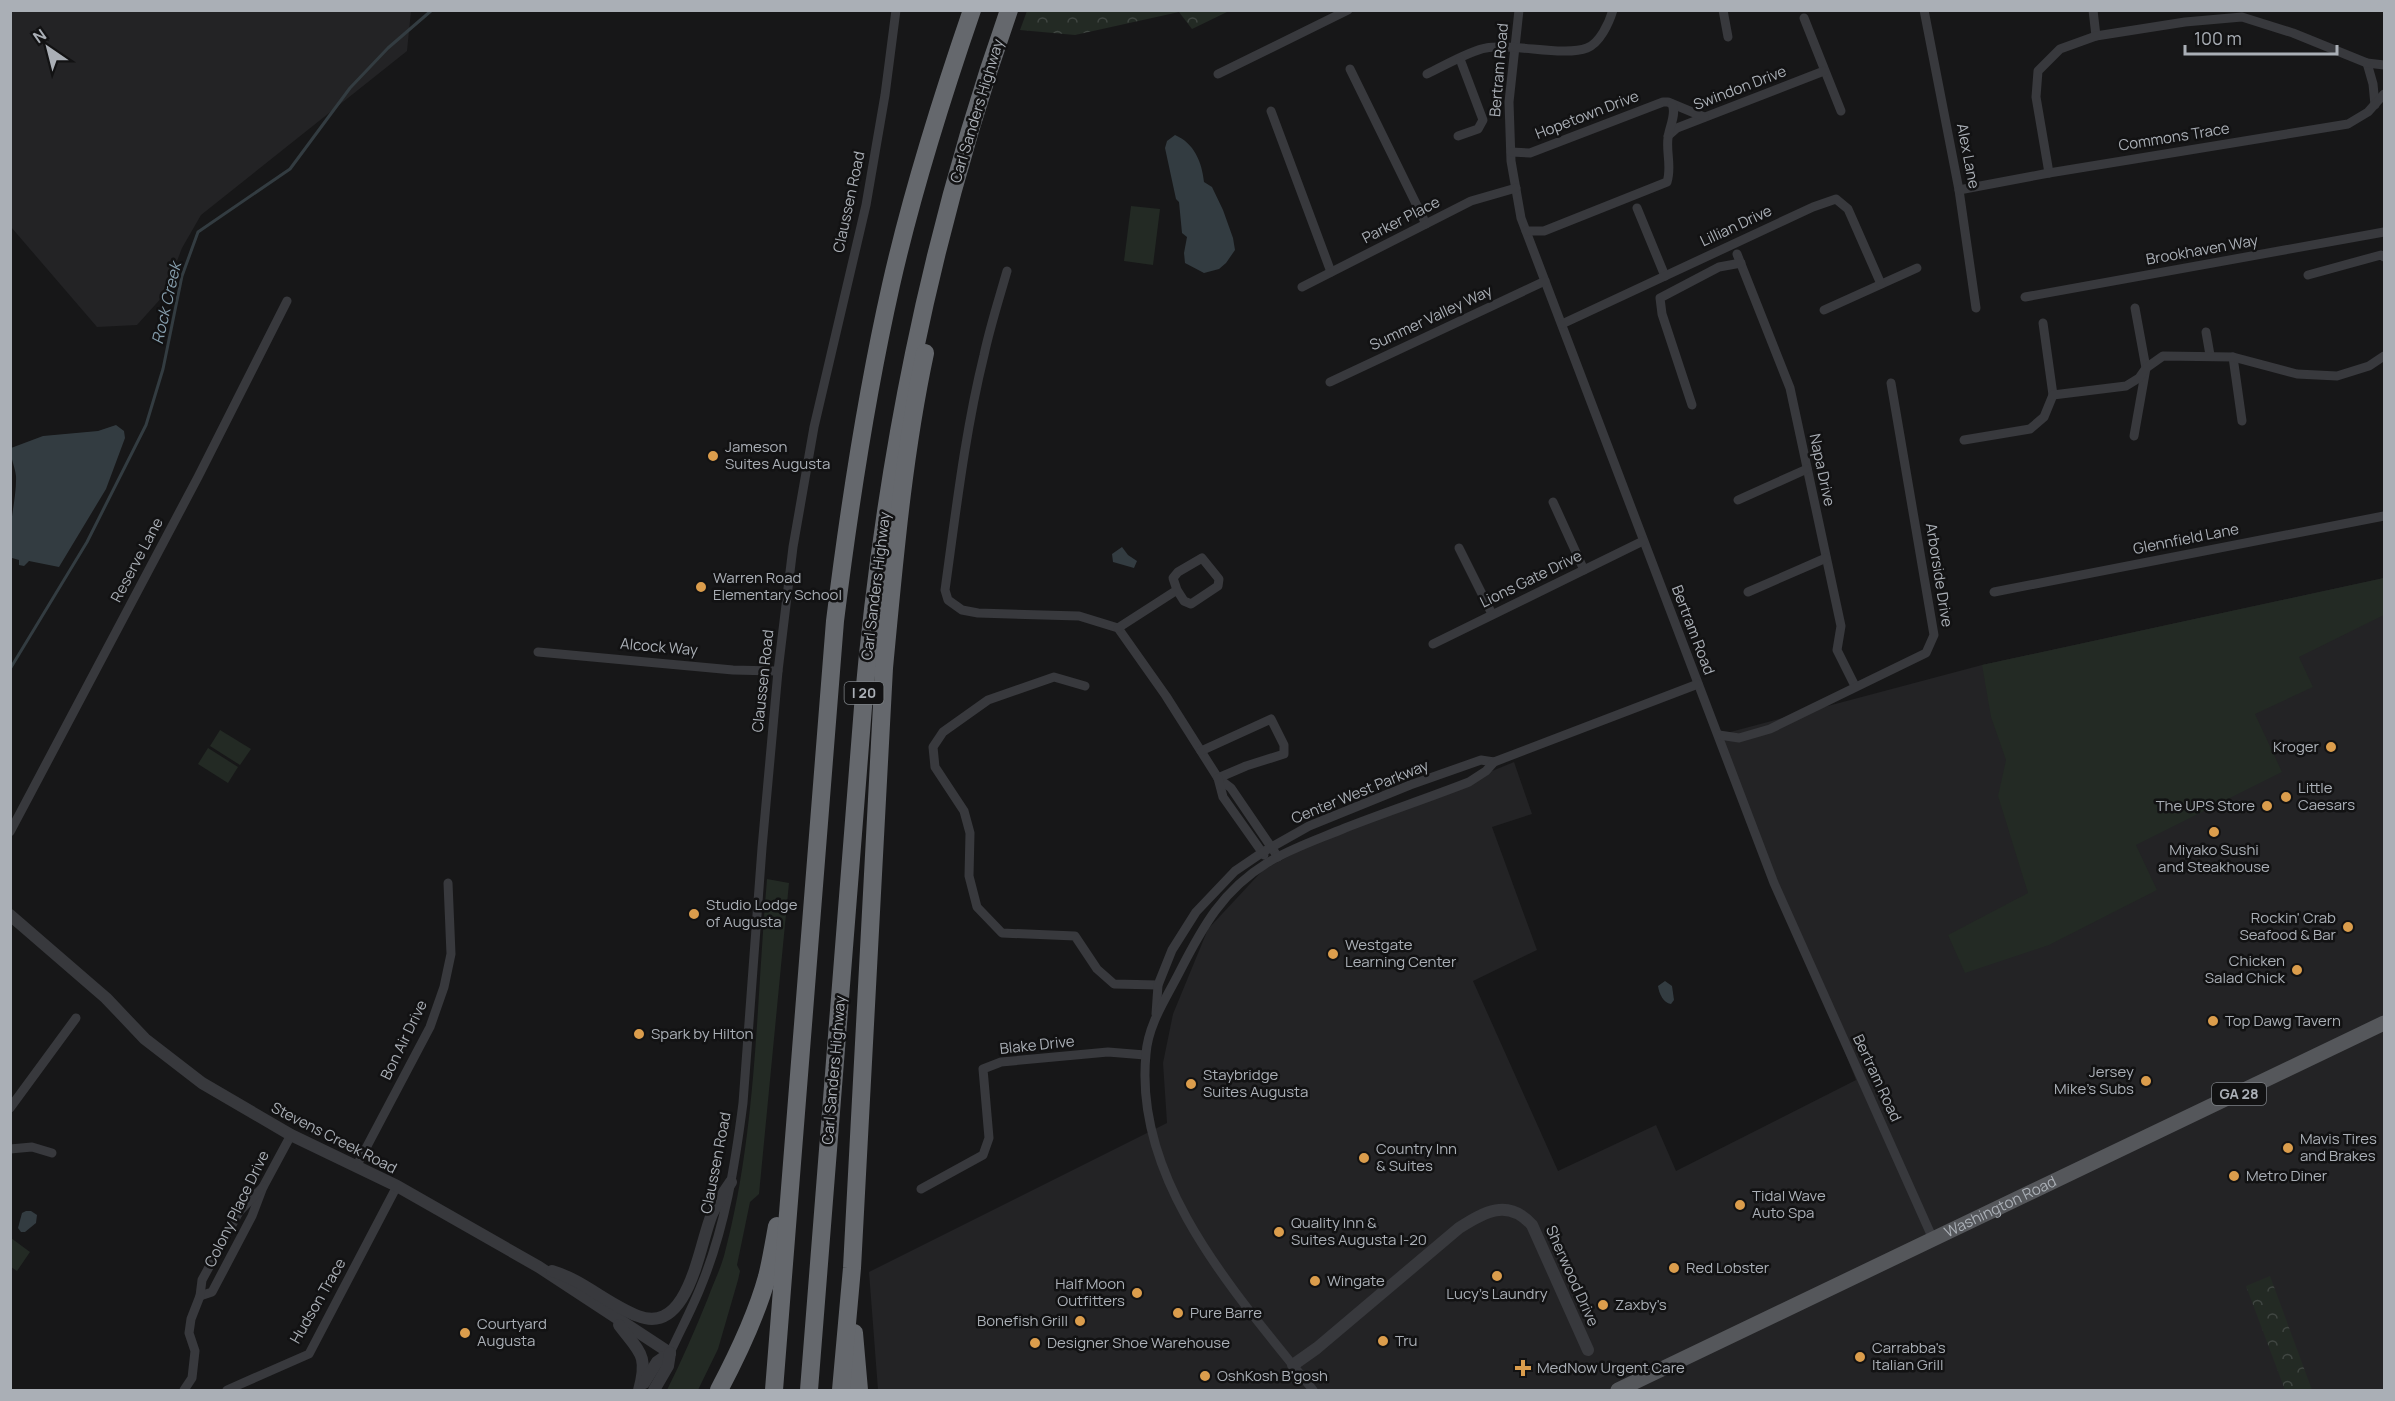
<svg xmlns="http://www.w3.org/2000/svg" width="2395" height="1401" font-family="Manrope,sans-serif">
<style>
.built{fill:#232325}
.green{fill:#232a24}
.forest{fill:url(#forest-crowns)}
.water{fill:#333c41}
.lines{fill:none;stroke-linecap:round;stroke-linejoin:round}
.stream{stroke:#333c41;stroke-width:3}
.minor{stroke:#38393d;stroke-width:9}
.tertiary{stroke:#38393d;stroke-width:12}
.primary{stroke:#55575b;stroke-width:15}
.motorway{stroke:#65686d;stroke-width:18}
.poi-dot{fill:#db9d4c;stroke:#121213;stroke-width:2}
.labels{text-anchor:middle;stroke-width:5;stroke-linejoin:round;paint-order:stroke}
.shield{fill:#121213;stroke:#7c8085;stroke-width:1.5}
.shield-label{font-size:14px;font-weight:bold;fill:#aaafb6}
.street-label{font-size:15px;fill:#aaafb6;stroke:#121213}
.poi-label{font-size:15px;fill:#aaafb6;stroke:#121213;text-anchor:start}
.water-label{font-size:16px;font-style:italic;fill:#869ead;stroke:#121213}
</style>
<defs>
<pattern id="forest-crowns" width="20" height="18" patternUnits="userSpaceOnUse" patternTransform="scale(1.5)"><rect width="20" height="18" fill="#232a24"/><path d="M2 6a3 3 0 1 1 6 0M12 15a3 3 0 1 1 6 0" fill="none" stroke="#404642"/></pattern>
</defs>
<rect width="100%" height="100%" fill="#171718"/>
<g class="built">
<polygon points="411,11 407,51 201,215 182,248 164,295 137,325 97,327 11,227 11,11"/>
<polygon points="2384,578 2384,1390 878,1390 869,1272 1167,1123 1163,1063 1173,1014 1208,929 1263,870 1306,847 1514,762 1532,814 1492,827 1537,950 1473,981 1558,1171 1656,1125 1676,1171 1856,1080 1719,735 1982,665"/>
</g>
<g class="green">
<polygon points="1131,206 1160,209 1153,265 1124,261"/>
<polygon points="2384,578 2384,615 2299,657 2313,687 2255,714 2282,772 2136,845 2157,890 2049,945 1965,973 1948,935 2028,893 1998,796 2006,760 1991,717 1982,665"/>
<polygon points="220,730 251,749 240,765 210,746"/>
<polygon points="208,748 238,767 228,783 198,764"/>
<path d="M767 879 789 883 759 1194 750 1202 737 1265 740 1271 738 1280 718 1349 698 1390H667C682 1360 695 1330 708 1298 713 1284 720 1270 724 1256 757 1133 756 1005 767 879Z"/>
<polygon points="11,1238 30,1252 17,1271 11,1267"/>
</g>
<g class="forest">
<polygon points="1027,11 1229,11 1192,29 1179,12 1075,35 1020,30"/>
<polygon points="2270,1276 2312,1390 2285,1390 2246,1286"/>
</g>
<g class="water">
<path d="M1175 135C1194 143 1202 162 1204 182L1212 187 1223 210 1233 238 1235 250 1226 263 1219 269 1204 273 1185 263 1184 253 1187 237 1182 233 1179 202 1176 199 1165 148 1167 141Z"/>
<path d="M116 425 124 431 125 438 106 489 59 567 29 561 24 566 19 565V560L12 558C5 535 17 502 16 476 15 466 10 458 11 448L43 436 98 431Z"/>
<polygon points="1122,547 1128,555 1137,561 1134,568 1113,562 1112,554"/>
<path d="M1665 981 1672 986 1674 1000 1671 1004C1663 1003 1659 993 1658 986Z"/>
<polygon points="26,1211 31,1211 37,1215 36,1223 25,1232 21,1232 18,1228 22,1213"/>
</g>
<g class="lines">
<polyline class="stream" points="10,669 87,542 146,425 163,369 182,276 198,232 290,169 350,88 388,48 432,10"/>
<g class="minor">
<polyline points="1519,10 1509,102 1511,161 1521,218 1774,883 1933,1239"/>
<polyline points="1723,10 1728,37"/>
<polyline points="1924,10 1959,190 1976,308"/>
<polyline points="2093,10 2096,36"/>
<polyline points="1804,18 1841,111"/>
<polyline points="2367,63 2373,84 2375,105"/>
<polyline points="1350,69 1426,224"/>
<polyline points="1218,74 1348,10"/>
<path d="M1427 74C1442 67 1471 50 1486 48 1514 43 1564 57 1587 48 1600 43 1609 23 1613 10"/>
<polyline points="1271,111 1331,272"/>
<polyline points="1458,136 1478,129 1483,120 1460,59"/>
<polyline points="1668,136 1677,128 1824,71"/>
<polyline points="1511,152 1530,153 1663,102 1668,102 1704,117"/>
<polyline points="2049,173 2036,97 2038,71 2060,49 2096,36 2185,22 2242,17 2293,33 2367,63 2384,65"/>
<polyline points="1959,190 2049,173 2348,124 2368,112 2384,94"/>
<polyline points="1637,208 1665,276"/>
<path d="M1526 231H1544L1667 182C1672 167 1666 153 1668 138 1669 127 1677 114 1672 104"/>
<polyline points="1737,254 1790,388 1841,626 1837,650 1855,686"/>
<path d="M1007 271C999 299 990 327 984 355 965 432 956 511 945 590L948 600 962 610 978 613 1079 616 1118 628 1166 696 1218 778 1231 788 1278 857"/>
<polyline points="2308,275 2381,255 2384,257"/>
<polyline points="1302,287 1471,201 1516,188"/>
<polyline points="2025,297 2384,232"/>
<polyline points="1824,310 1917,268"/>
<polyline points="2043,323 2053,395"/>
<polyline points="1562,324 1813,207 1836,199 1848,209 1881,284"/>
<polyline points="2206,332 2210,355"/>
<polyline points="2233,357 2242,421"/>
<polyline points="1330,382 1545,281"/>
<polyline points="1692,405 1662,314 1660,298 1719,267 1741,263"/>
<polyline points="2134,436 2146,368 2135,308"/>
<polyline points="1964,440 2030,429 2044,417 2053,395 2126,386 2139,378 2146,368 2163,356 2233,357 2297,374 2337,376 2369,366 2384,356"/>
<polyline points="1738,500 1807,469"/>
<polyline points="1553,502 1584,570"/>
<polyline points="1459,548 1492,614"/>
<polyline points="1748,592 1826,558"/>
<polyline points="1994,592 2384,516"/>
<polyline points="1118,628 1177,590 1173,578 1178,572 1202,558 1219,579 1218,586 1191,604 1184,601 1177,590"/>
<polyline points="1433,644 1643,541"/>
<polyline points="538,652 733,670 778,671"/>
<polyline points="1085,686 1054,677 988,700 943,732 933,747 935,767 964,811 970,833 969,876 977,907 1002,933 1075,936 1097,969 1114,984 1158,985"/>
<polyline points="1719,735 1739,738 1770,729 1926,653 1934,635 1891,383"/>
<polyline points="1201,751 1271,719 1284,745 1284,754 1246,766 1218,778"/>
<polyline points="1218,778 1223,797 1264,855"/>
<polyline points="10,832 198,477 287,301"/>
<polyline points="1156,1014 1158,985 1172,950 1196,912 1235,871 1263,852 1309,826 1410,785 1481,760 1494,762"/>
<polyline points="10,1108 76,1018"/>
<polyline points="10,1149 32,1147 52,1153"/>
<polyline points="356,1167 430,1027 444,987 451,954 448,883"/>
<polyline points="921,1189 983,1155 989,1138 983,1069 1001,1062 1108,1052 1145,1055"/>
<polyline points="200,1296 212,1292 252,1216 263,1187 291,1135"/>
<path d="M670 1353C680 1331 692 1309 701 1286 725 1228 735 1165 743 1103L762 848 778 671 793 547 814 427 866 205 885 95 896 10"/>
<polyline points="184,1390 192,1378 195,1351 189,1333 191,1319 200,1296 202,1280 239,1212 263,1187"/>
<polyline points="227,1390 309,1354 397,1186"/>
<path d="M1313 1390C1239 1297 1133 1183 1146 1054 1148 1024 1167 997 1180 971 1203 926 1223 890 1267 863 1291 848 1319 839 1345 828 1386 812 1428 798 1469 782L1486 771 1494 762 1698 684"/>
</g>
<g class="tertiary">
<polyline points="10,915 106,998 145,1039 202,1083 291,1135 397,1186 539,1267 670,1353"/>
<path d="M552 1271C583 1280 607 1304 638 1316 689 1336 699 1245 712 1214 717 1203 724 1192 731 1182"/>
<path d="M619 1325C639 1352 649 1354 639 1390"/>
<path d="M1293 1365 1317 1348 1459 1228C1484 1212 1508 1198 1532 1225L1588 1350"/>
<polyline points="644,1383 657,1362 670,1353"/>
<polyline points="654,1390 668,1366 670,1353"/>
</g>
<path class="primary" id="s1" d="M1618 1390 2384 1023"/>
<g class="motorway">
<polyline points="854,1333 859,1390"/>
<path d="M719 1390C738 1354 756 1317 767 1277 771 1261 774 1243 777 1226"/>
<path d="M774 1390 835 621C849 508 866 396 891 285 912 192 941 100 972 10"/>
<path d="M809 1390 863 707C884 467 929 238 1009 10"/>
<path d="M841 1390 852 1268 884 668C894 563 903 456 925 353"/>
</g>
</g>
<g class="poi-dot">
<circle cx="713" cy="456" r="6"/>
<circle cx="701" cy="587" r="6"/>
<circle cx="2331" cy="747" r="6"/>
<circle cx="2286" cy="797" r="6"/>
<circle cx="2267" cy="806" r="6"/>
<circle cx="2214" cy="832" r="6"/>
<circle cx="694" cy="914" r="6"/>
<circle cx="2348" cy="927" r="6"/>
<circle cx="1333" cy="954" r="6"/>
<circle cx="2297" cy="970" r="6"/>
<circle cx="2213" cy="1021" r="6"/>
<circle cx="639" cy="1034" r="6"/>
<circle cx="2146" cy="1081" r="6"/>
<circle cx="1191" cy="1084" r="6"/>
<circle cx="2288" cy="1148" r="6"/>
<circle cx="1364" cy="1158" r="6"/>
<circle cx="2234" cy="1176" r="6"/>
<circle cx="1740" cy="1205" r="6"/>
<circle cx="1279" cy="1232" r="6"/>
<circle cx="1674" cy="1268" r="6"/>
<circle cx="1497" cy="1276" r="6"/>
<circle cx="1315" cy="1281" r="6"/>
<circle cx="1137" cy="1293" r="6"/>
<circle cx="1603" cy="1305" r="6"/>
<circle cx="1178" cy="1313" r="6"/>
<circle cx="1080" cy="1321" r="6"/>
<circle cx="465" cy="1333" r="6"/>
<circle cx="1383" cy="1341" r="6"/>
<circle cx="1035" cy="1343" r="6"/>
<circle cx="1860" cy="1357" r="6"/>
<path d="M1520 1359h6v6h6v6h-6v6h-6v-6h-6v-6h6z"/>
<circle cx="1205" cy="1376" r="6"/>
</g>
<g class="labels">
<g class="shield">
<rect x="844.5" y="682" width="39" height="22" rx="4.5"/>
<rect x="2212" y="1083" width="54" height="22" rx="4.5"/>
</g>
<g class="shield-label">
<text x="864" y="698">I 20</text>
<text x="2239" y="1099">GA 28</text>
</g>
<g class="street-label">
<text transform="translate(1499 70) rotate(-85)" y="5">Bertram Road</text>
<text transform="translate(1740 88) rotate(-21)" y="5">Swindon Drive</text>
<text transform="translate(977 111) rotate(-73)" y="5">Carl Sanders Highway</text>
<text transform="translate(1587 115) rotate(-21)" y="5">Hopetown Drive</text>
<text transform="translate(2174 137) rotate(-9)" y="5">Commons Trace</text>
<text transform="translate(1968 156) rotate(79)" y="5">Alex Lane</text>
<text transform="translate(849 202) rotate(-78)" y="5">Claussen Road</text>
<text transform="translate(1401 220) rotate(-27)" y="5">Parker Place</text>
<text transform="translate(1736 226) rotate(-25)" y="5">Lillian Drive</text>
<text transform="translate(2202 250) rotate(-10)" y="5">Brookhaven Way</text>
<text transform="translate(1431 318) rotate(-25)" y="5">Summer Valley Way</text>
<text transform="translate(1822 470) rotate(78)" y="5">Napa Drive</text>
<text transform="translate(2186 539) rotate(-11)" y="5">Glennfield Lane</text>
<text transform="translate(137 560) rotate(-62)" y="5">Reserve Lane</text>
<text transform="translate(1939 575) rotate(81)" y="5">Arborside Drive</text>
<text transform="translate(1531 579) rotate(-26)" y="5">Lions Gate Drive</text>
<text transform="translate(876 586) rotate(-83)" y="5">Carl Sanders Highway</text>
<text transform="translate(1693 630) rotate(69)" y="5">Bertram Road</text>
<text transform="translate(659 647) rotate(5)" y="5">Alcock Way</text>
<text transform="translate(763 681) rotate(-84)" y="5">Claussen Road</text>
<text transform="translate(1360 792) rotate(-22)" y="5">Center West Parkway</text>
<text transform="translate(404 1040) rotate(-64)" y="5">Bon Air Drive</text>
<text transform="translate(1037 1045) rotate(-6)" y="5">Blake Drive</text>
<text transform="translate(834 1070) rotate(-85)" y="5">Carl Sanders Highway</text>
<text transform="translate(1877 1078) rotate(65)" y="5">Bertram Road</text>
<text transform="translate(334 1138) rotate(27)" y="5">Stevens Creek Road</text>
<text transform="translate(716 1163) rotate(-79)" y="5">Claussen Road</text>
<text dy="5" stroke="none"><textPath href="#s1" startOffset="424">Washington Road</textPath></text>
<text transform="translate(237 1209) rotate(-64)" y="5">Colony Place Drive</text>
<text transform="translate(1572 1276) rotate(66)" y="5">Sherwood Drive</text>
<text transform="translate(318 1301) rotate(-60)" y="5">Hudson Trace</text>
</g>
<g class="poi-label">
<text x="725" y="452">Jameson<tspan x="725" dy="17">Suites Augusta</tspan></text>
<text x="713" y="583">Warren Road<tspan x="713" dy="17">Elementary School</tspan></text>
<text x="2319" y="752" text-anchor="end">Kroger</text>
<text x="2298" y="793">Little<tspan x="2298" dy="17">Caesars</tspan></text>
<text x="2255" y="811" text-anchor="end">The UPS Store</text>
<text x="2214" y="855" text-anchor="middle">Miyako Sushi<tspan x="2214" dy="17">and Steakhouse</tspan></text>
<text x="706" y="910">Studio Lodge<tspan x="706" dy="17">of Augusta</tspan></text>
<text x="2336" y="923" text-anchor="end">Rockin' Crab<tspan x="2336" dy="17">Seafood &amp; Bar</tspan></text>
<text x="1345" y="950">Westgate<tspan x="1345" dy="17">Learning Center</tspan></text>
<text x="2285" y="966" text-anchor="end">Chicken<tspan x="2285" dy="17">Salad Chick</tspan></text>
<text x="2225" y="1026">Top Dawg Tavern</text>
<text x="651" y="1039">Spark by Hilton</text>
<text x="2134" y="1077" text-anchor="end">Jersey<tspan x="2134" dy="17">Mike's Subs</tspan></text>
<text x="1203" y="1080">Staybridge<tspan x="1203" dy="17">Suites Augusta</tspan></text>
<text x="2300" y="1144">Mavis Tires<tspan x="2300" dy="17">and Brakes</tspan></text>
<text x="1376" y="1154">Country Inn<tspan x="1376" dy="17">&amp; Suites</tspan></text>
<text x="2246" y="1181">Metro Diner</text>
<text x="1752" y="1201">Tidal Wave<tspan x="1752" dy="17">Auto Spa</tspan></text>
<text x="1291" y="1228">Quality Inn &amp;<tspan x="1291" dy="17">Suites Augusta I-20</tspan></text>
<text x="1686" y="1273">Red Lobster</text>
<text x="1327" y="1286">Wingate</text>
<text x="1125" y="1289" text-anchor="end">Half Moon<tspan x="1125" dy="17">Outfitters</tspan></text>
<text x="1497" y="1299" text-anchor="middle">Lucy's Laundry</text>
<text x="1615" y="1310">Zaxby's</text>
<text x="1190" y="1318">Pure Barre</text>
<text x="1068" y="1326" text-anchor="end">Bonefish Grill</text>
<text x="477" y="1329">Courtyard<tspan x="477" dy="17">Augusta</tspan></text>
<text x="1395" y="1346">Tru</text>
<text x="1047" y="1348">Designer Shoe Warehouse</text>
<text x="1872" y="1353">Carrabba's<tspan x="1872" dy="17">Italian Grill</tspan></text>
<text x="1537" y="1373">MedNow Urgent Care</text>
<text x="1217" y="1381">OshKosh B'gosh</text>
</g>
<g class="water-label">
<text transform="translate(166 303) rotate(-77)" y="6">Rock Creek</text>
</g>
</g>
<rect width="2395" height="1401" fill="none" stroke="#aaafb6" stroke-width="24"/>
<g transform="translate(48 48) rotate(325)" stroke="#121213" stroke-width="4.5" paint-order="stroke">
<path d="M0-4.5L10 22L0 15L-10 22Z" fill="#aaafb6"/>
<text y="-9" font-size="16" font-weight="bold" text-anchor="middle" fill="#aaafb6">N</text>
</g>
<path d="M2185 45v9h152v-9" fill="none" stroke="#aaafb6" stroke-width="3"/>
<text x="2194" y="45" font-size="18" fill="#aaafb6" stroke="#121213" stroke-width="4.5" paint-order="stroke">100 m</text>
</svg>
